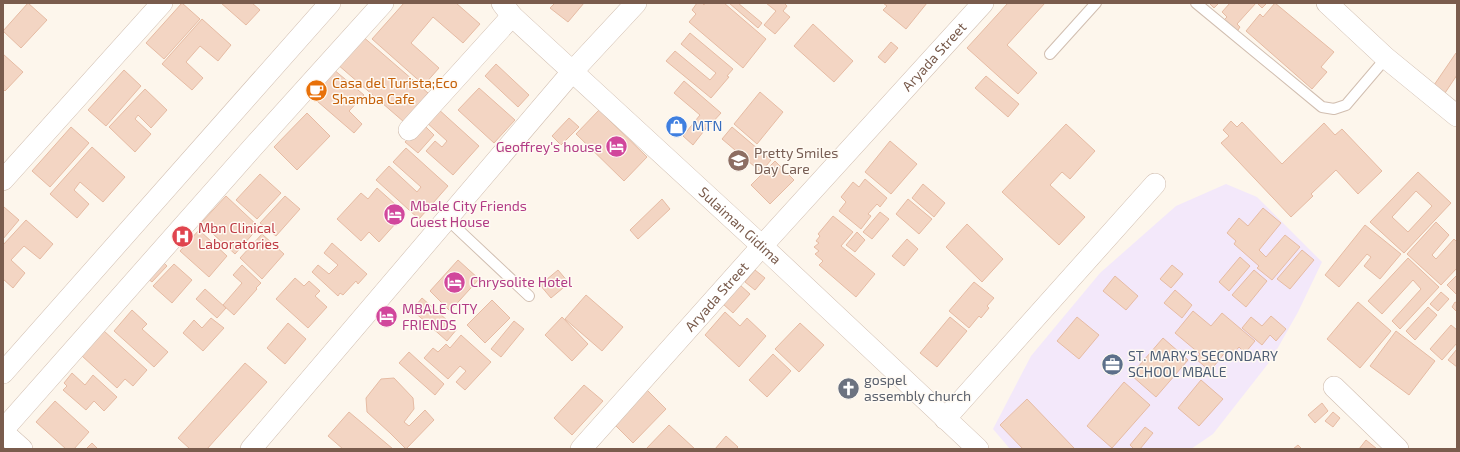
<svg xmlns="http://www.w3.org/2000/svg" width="1460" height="452" font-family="'Exo 2',sans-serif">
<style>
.education{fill:#f3e8fa}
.building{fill:#f3d5c3;stroke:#e6bba3;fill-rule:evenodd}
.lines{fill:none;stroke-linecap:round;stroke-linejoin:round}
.service-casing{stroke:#d1beb0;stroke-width:12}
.minor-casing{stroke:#d1beb0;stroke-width:22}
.service{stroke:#fff;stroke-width:10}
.minor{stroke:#fff;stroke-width:21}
.labels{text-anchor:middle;stroke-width:3;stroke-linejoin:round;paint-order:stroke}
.street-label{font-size:14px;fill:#7a5c4d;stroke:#fffaf3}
.food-label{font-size:14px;fill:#c56008;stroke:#fffaf3;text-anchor:start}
.shop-label{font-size:14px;fill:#366cbe;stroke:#fffaf3;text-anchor:start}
.hotel-label{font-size:14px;fill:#b23c85;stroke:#fffaf3;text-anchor:start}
.education-label{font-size:14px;fill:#785e54;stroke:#fffaf3;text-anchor:start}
.health-label{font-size:14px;fill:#be3a42;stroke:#fffaf3;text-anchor:start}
.service-label{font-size:14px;fill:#4e5e75;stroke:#fffaf3;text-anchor:start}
.worship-label{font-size:14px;fill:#5b616d;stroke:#fffaf3;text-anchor:start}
</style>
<rect width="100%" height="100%" fill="#fdf6ec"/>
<polygon class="education" points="1226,184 1257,197 1322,262 1298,312 1271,360 1213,434 1191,449 1010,449 993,429 1031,356 1100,273 1176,206"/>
<g class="building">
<polygon points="28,3 47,20 21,48 3,31"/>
<polygon points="182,3 200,19 164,59 146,43"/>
<polygon points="221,3 252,3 260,10 246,25"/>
<polygon points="404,3 456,3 480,24 463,43 433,17 411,43 439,68 424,85 372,39"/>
<polygon points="555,3 584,3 568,22 550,8"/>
<polygon points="697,3 702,3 704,5 705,3 724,3 766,39 743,68 689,22 696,14 692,10"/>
<polygon points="729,3 738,3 762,23 758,28"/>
<polygon points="766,3 784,3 787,6 783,11 790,17 775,34 764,25 776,11"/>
<polygon points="883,3 927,3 906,29 883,10 887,6"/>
<polygon points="1008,3 1045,3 1007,45 1037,73 1018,94 967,48"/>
<polygon points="1209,3 1219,3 1214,8"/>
<polygon points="1230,3 1256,3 1237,24 1240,27 1236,33 1223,21 1227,17 1222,12"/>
<polygon points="1257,3 1267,3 1262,8"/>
<polygon points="1275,3 1334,52 1321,67 1327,72 1312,89 1246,31 1260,14 1263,17"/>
<polygon points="202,19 231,45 218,61 200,46 186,62 203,78 192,90 162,64"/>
<polygon points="813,24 853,61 834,82 794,46"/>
<polygon points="690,33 733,69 727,76 729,77 711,98 666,61 675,51 710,80 716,73 681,44"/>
<polygon points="361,35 428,93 404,122 337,64"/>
<polygon points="891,42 898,48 885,63 878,57"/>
<polygon points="1456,53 1457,54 1457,75 1443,96 1432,88"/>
<polygon points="3,54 23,72 5,91 3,89"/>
<polygon points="496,64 529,95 518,107 485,76"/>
<polygon points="333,69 364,95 349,111 362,124 354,133 310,95"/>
<polygon points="124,70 141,86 106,126 88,110"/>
<polygon points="986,76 1019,104 1008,117 975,88"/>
<polygon points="684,81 721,113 711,124 710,123 693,145 683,136 700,115 674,93"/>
<polygon points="479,88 515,120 494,143 458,110"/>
<polygon points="145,89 167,110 151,128 138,115 135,119 151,134 135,152 109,127"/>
<polygon points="760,92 783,112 757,144 734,124"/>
<polygon points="437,108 479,146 453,175 426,151 435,141 442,147 447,141 425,121"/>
<polygon points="599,110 647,157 624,181 576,134"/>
<polygon points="307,113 330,136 297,170 274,147"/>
<polygon points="569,118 579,127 561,145 552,136"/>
<polygon points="1231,121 1237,127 1242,122 1282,164 1324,123 1335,135 1342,129 1382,171 1358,194 1336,170 1311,194 1313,196 1291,217 1221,143 1229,136 1223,130"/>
<polygon points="422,123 434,135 418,153 405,142"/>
<polygon points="1066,124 1095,151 1070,179 1062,172 1050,185 1085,217 1059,245 1002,192"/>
<polygon points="71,127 89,143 50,187 32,171"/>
<polygon points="732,127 771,160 761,172 722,139"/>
<polygon points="890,141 917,164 891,194 865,172"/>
<polygon points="92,147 125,177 103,202 80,182 74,190 89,204 77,218 50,194"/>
<polygon points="406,148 448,186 419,219 376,180 389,166 417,192 421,187 393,162"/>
<polygon points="775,161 794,180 770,204 751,185"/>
<path d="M1418 172 1451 203 1404 253 1370 222ZM1416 191 1432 206 1408 232 1392 217Z"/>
<polygon points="260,174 281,193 257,219 236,200"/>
<polygon points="865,179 887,198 880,207 877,204 868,214 871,216 861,229 839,211 846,202 841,197 853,182 859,187"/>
<polygon points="923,184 945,203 934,217 912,198"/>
<polygon points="377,188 405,213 379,242 369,232 361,241 337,219 361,193 368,199"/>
<polygon points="226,196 259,227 235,254 201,223"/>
<polygon points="285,196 300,209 276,236 260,223"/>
<polygon points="662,199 670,209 638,239 630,230"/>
<polygon points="908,199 932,219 919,234 896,214"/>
<polygon points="4,207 19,220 3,239 3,208"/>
<polygon points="1263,208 1281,223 1259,250 1266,257 1285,235 1300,247 1272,280 1257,268 1259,266 1234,244 1236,241 1227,233 1239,218 1248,226"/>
<polygon points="880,212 889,219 872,239 863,232"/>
<polygon points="833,216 853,232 841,246 875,274 856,297 819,265 823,261 815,254 819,251 814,247 819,243 816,241 820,236 818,234"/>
<polygon points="26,220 53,244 40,259 24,246 11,260 25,273 13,288 3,279 3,245"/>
<polygon points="1436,222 1449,235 1432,255 1436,259 1454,239 1457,242 1457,268 1441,285 1407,254"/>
<polygon points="967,224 1003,259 982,282 946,247"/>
<polygon points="1365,225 1401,254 1380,279 1364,266 1371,257 1367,254 1339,287 1325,275"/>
<polygon points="199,230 227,256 209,277 180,251"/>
<polygon points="857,232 865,240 855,252 846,245"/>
<polygon points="262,234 284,254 262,279 240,258"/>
<polygon points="907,239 918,249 904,266 892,256"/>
<polygon points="332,243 367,274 358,284 356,281 343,295 340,293 338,296 312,272 318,265 329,274 338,265 324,253"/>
<polygon points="1302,250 1314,260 1290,289 1277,279"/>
<polygon points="1240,257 1250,266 1229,291 1219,282"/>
<polygon points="1408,258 1439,287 1400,329 1392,321 1421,289 1413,280 1382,314 1368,301"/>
<polygon points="458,260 479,279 450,311 430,291"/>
<polygon points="162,261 167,266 152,282 147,278"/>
<polygon points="174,264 192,280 172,303 153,286"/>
<polygon points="242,265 261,283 256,288 257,289 234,315 223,305 242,283 233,275"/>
<polygon points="1172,265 1183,274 1171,288 1160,279"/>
<polygon points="558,270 569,283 551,298 540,285"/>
<polygon points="755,270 765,278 755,290 745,282"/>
<polygon points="1254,270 1267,281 1246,307 1232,295"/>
<polygon points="1457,275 1457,295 1447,285"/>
<polygon points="1115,276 1138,296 1126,310 1103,291"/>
<polygon points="295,278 304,286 309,281 320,291 315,296 327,307 308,328 276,299"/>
<polygon points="974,282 994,298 987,306 989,308 981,318 979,316 969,328 949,311"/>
<polygon points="740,285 750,294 733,313 723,304"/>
<polygon points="205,289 226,308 217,318 196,299"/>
<polygon points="1175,290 1192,305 1182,318 1164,303"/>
<polygon points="1441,292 1449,299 1438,311 1430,304"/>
<polygon points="586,295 623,327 602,351 565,319"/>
<polygon points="422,298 457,329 447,341 412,310"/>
<polygon points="492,300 510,318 485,343 467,325"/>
<polygon points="1358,302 1391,331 1360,368 1327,339"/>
<polygon points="1455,302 1457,303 1457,312 1452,307"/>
<polygon points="1428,307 1437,315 1415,340 1406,331"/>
<polygon points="132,310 147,324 142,329 168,352 154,367 114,331"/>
<polygon points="1193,311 1211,326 1222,313 1255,341 1245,353 1239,347 1233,354 1227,350 1210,371 1196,359 1200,354 1175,333"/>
<polygon points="725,312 740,326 747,318 766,336 739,367 705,335"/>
<polygon points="1271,316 1286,329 1276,341 1270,335 1262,345 1242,328 1251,317 1262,326"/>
<polygon points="562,317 588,344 572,361 545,335"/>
<polygon points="950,317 967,331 937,367 920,353"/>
<polygon points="1077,317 1099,335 1079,359 1057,341"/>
<polygon points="211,318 224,328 203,351 183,333 194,320 202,328"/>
<polygon points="514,321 524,329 501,357 491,349"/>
<polygon points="288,323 306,339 285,364 267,348"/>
<polygon points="800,323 824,345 799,372 775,349"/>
<polygon points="1451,325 1457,330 1457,343 1442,360 1430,349"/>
<polygon points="104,331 147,370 133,386 125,379 117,388 82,356"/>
<polygon points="1396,331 1435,361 1409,395 1370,366"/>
<polygon points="461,335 491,362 465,390 456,382 466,371 460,366 448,379 424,358 433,348 438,352 446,344 450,348"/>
<polygon points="1163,338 1188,360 1156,397 1131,375"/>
<polygon points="1457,349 1457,367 1448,360"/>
<polygon points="409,352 444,384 435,395 399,363"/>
<polygon points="773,354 791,371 767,397 749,380"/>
<polygon points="245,363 267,382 207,449 190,449 178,438"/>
<polygon points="72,373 85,385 93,375 117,397 104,411 94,401 86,410 63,390 67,386 64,383"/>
<polygon points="394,378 413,398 414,409 404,422 409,426 425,410 434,420 406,449 390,433 367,412 366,398 381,379"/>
<polygon points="1201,380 1223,399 1199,426 1178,408"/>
<polygon points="1124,382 1150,405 1112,448 1087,426"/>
<polygon points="584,385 603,401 572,435 554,418"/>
<polygon points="646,389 666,409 633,443 614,424"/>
<polygon points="1027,399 1074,448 1073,449 1023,449 1000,425"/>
<polygon points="55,401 89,432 74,449 66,449 36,422"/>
<polygon points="1322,403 1328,411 1315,423 1308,415"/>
<polygon points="349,412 393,449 343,449 328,436"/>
<polygon points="1333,412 1340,418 1333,427 1325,421"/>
<polygon points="669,425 695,449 646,449"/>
<polygon points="1145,427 1153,433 1140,449 1134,449 1130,445"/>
<polygon points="726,436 738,447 736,449 715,449"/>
<polygon points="1366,440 1377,449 1359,449"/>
<polygon points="92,443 98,449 86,449"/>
<polygon points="1298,445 1302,449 1293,449"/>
</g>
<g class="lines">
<defs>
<g id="service">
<polyline points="1196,3 1322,107 1334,109 1346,105 1386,58"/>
<polyline points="1050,54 1096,3"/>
<polyline points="447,219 529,296"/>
</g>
<g id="minor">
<path id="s1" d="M502 3 512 16 762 246 978 449"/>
<polyline points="1327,3 1386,58 1457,116"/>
<polyline points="409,130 512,16"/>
<polyline points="3,180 162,3"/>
<polyline points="3,373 330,3"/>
<polyline points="1334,387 1398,449"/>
<polyline points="945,419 1155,184"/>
<polyline points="3,430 253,147 383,3"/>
<polyline points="3,432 22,449"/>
<polyline points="251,449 572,72 636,3"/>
<path id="s2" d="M581 449 762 246 983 3"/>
</g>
</defs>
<use href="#service" class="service-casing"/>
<use href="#minor" class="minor-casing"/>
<use href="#service" class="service"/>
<use href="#minor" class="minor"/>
</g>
<defs>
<symbol id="cafe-disc" viewBox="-11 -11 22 22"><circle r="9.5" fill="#e8710a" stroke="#fffaf3"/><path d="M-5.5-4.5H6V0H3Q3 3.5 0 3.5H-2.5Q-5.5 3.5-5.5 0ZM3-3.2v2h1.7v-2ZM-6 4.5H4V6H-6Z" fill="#fff"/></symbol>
<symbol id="shop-disc" viewBox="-11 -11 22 22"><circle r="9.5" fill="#3f7fe0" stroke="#fffaf3"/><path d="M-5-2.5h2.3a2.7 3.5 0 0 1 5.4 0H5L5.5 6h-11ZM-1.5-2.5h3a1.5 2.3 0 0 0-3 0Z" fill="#fff"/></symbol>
<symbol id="hotel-disc" viewBox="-11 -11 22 22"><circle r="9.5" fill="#d1479c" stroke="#fffaf3"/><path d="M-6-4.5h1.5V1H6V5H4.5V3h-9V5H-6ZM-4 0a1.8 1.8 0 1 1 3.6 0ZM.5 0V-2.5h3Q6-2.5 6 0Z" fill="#fff"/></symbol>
<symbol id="school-disc" viewBox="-11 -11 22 22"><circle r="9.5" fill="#8d6e63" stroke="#fffaf3"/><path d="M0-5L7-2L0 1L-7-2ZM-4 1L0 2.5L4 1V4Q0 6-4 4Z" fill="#fff"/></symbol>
<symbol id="hospital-disc" viewBox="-11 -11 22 22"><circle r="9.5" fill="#e0444e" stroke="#fffaf3"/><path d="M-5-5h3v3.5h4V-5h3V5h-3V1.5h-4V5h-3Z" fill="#fff"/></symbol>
<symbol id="office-disc" viewBox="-11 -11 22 22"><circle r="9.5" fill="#5c6f8a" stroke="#fffaf3"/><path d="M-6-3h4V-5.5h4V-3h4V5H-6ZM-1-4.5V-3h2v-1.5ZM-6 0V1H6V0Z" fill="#fff"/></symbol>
<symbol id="church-disc" viewBox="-11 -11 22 22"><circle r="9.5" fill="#6b7280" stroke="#fffaf3"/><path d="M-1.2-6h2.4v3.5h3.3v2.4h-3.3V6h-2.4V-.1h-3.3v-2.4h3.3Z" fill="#fff"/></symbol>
</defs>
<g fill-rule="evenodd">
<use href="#cafe-disc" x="304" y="78" width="25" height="25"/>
<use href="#shop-disc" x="664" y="114" width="25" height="25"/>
<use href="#hotel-disc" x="604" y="134" width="25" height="25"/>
<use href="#school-disc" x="726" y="148" width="25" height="25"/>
<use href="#hotel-disc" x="382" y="202" width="25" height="25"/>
<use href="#hospital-disc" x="170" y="224" width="25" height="25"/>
<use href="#hotel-disc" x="442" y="270" width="25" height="25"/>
<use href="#hotel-disc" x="374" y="304" width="25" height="25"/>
<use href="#office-disc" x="1100" y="352" width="25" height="25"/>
<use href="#church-disc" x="836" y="376" width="25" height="25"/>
</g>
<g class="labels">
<g class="street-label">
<text dy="5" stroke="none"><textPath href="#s2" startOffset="528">Aryada Street</textPath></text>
<text dy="5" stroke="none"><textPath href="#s1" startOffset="326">Sulaiman Gidima</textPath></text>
<text dy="5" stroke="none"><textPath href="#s2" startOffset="204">Aryada Street</textPath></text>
</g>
<g class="food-label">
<text x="332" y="88">Casa del Turista;Eco<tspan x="332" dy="16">Shamba Cafe</tspan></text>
</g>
<g class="shop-label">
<text x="692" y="131">MTN</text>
</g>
<g class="hotel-label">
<text x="602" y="152" text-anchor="end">Geoffrey's house</text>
<text x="410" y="211">Mbale City Friends<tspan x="410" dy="16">Guest House</tspan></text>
<text x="470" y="287">Chrysolite Hotel</text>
<text x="402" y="314">MBALE CITY<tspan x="402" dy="16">FRIENDS</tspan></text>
</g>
<g class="education-label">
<text x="754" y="158">Pretty Smiles<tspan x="754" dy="16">Day Care</tspan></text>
</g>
<g class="health-label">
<text x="198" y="233">Mbn Clinical<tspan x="198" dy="16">Laboratories</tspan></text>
</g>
<g class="service-label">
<text x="1128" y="361">ST. MARY'S SECONDARY<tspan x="1128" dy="16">SCHOOL MBALE</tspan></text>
</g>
<g class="worship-label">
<text x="864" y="385">gospel<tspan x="864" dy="16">assembly church</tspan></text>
</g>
</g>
<rect width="1460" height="452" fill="none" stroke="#7a5c4d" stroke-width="8"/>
</svg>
